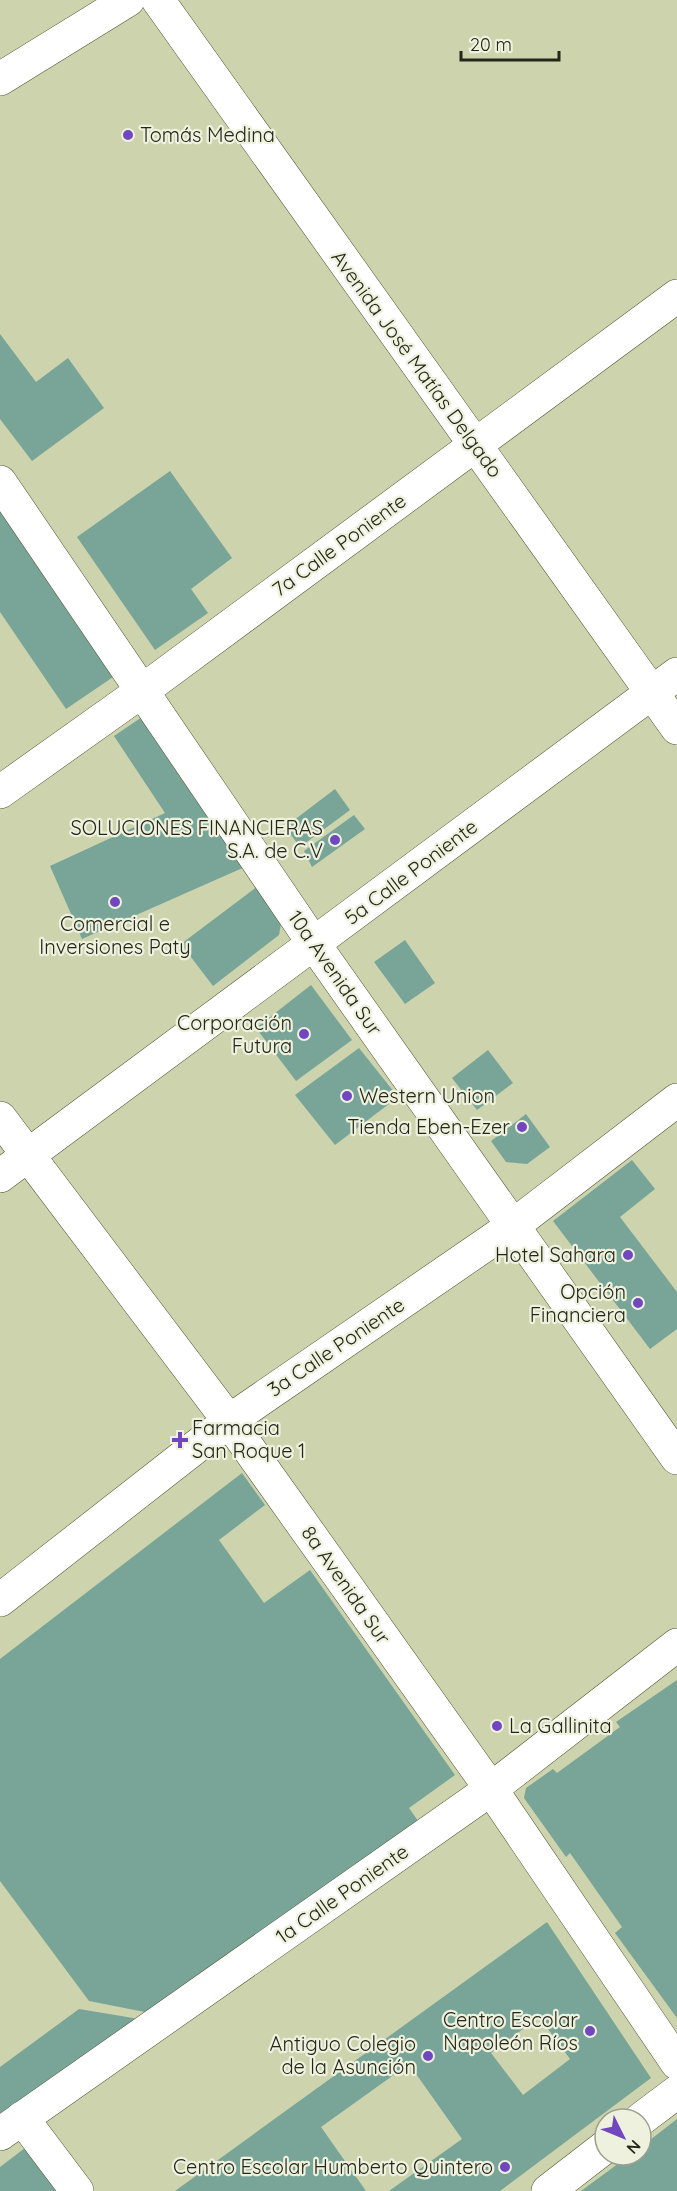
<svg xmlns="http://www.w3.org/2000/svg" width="677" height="2191" font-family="Quicksand,sans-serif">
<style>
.building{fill:#78a598;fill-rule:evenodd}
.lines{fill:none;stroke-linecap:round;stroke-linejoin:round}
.minor-casing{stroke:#525735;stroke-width:34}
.tertiary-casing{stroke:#525735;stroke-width:34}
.minor{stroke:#fff;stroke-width:33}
.tertiary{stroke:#fff;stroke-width:33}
.poi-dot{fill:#7147c0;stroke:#eef1de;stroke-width:2}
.labels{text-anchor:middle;stroke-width:4.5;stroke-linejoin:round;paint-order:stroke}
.poi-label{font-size:20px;fill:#242617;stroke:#eef1de;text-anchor:end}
.street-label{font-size:20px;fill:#242617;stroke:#eef1de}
</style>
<rect width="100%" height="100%" fill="#cdd3ad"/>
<g class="building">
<polygon points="0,334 36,382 68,358 104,408 32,461 0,419"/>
<polygon points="170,471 232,558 191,589 208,613 155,650 77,537"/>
<polygon points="0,499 119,673 66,709 0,612"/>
<polygon points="142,717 247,866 82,939 50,866 165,813 114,736"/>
<polygon points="335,789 350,810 300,847 285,827"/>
<polygon points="354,815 365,829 312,867 304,851"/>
<polygon points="258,886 282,918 279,935 213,986 181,944"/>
<polygon points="405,940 435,983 405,1004 374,962"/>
<polygon points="311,985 352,1040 296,1081 256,1028"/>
<polygon points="359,1048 398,1097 335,1145 295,1095"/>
<polygon points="488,1050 513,1083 477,1110 452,1078"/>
<polygon points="526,1114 550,1147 527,1164 506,1162 491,1141"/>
<polygon points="632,1160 655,1189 620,1217 677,1292 677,1329 650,1349 553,1221"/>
<polygon points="242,1473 265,1505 219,1540 264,1603 310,1570 455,1775 409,1808 423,1828 160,2015 89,2001 0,1881 0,1659"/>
<polygon points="677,1680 677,2018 615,1933 622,1927 570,1853 566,1857 524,1798 526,1788 553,1769 557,1773 620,1727 616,1722"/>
<path d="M547 1922 651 2078 500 2191H389L462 2139 409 2064 321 2127 366 2191H175ZM539 2017 570 2059 523 2095 491 2053Z"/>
<polygon points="79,2009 151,2021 0,2128 0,2067"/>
<polygon points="677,2119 677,2191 581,2191 630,2155 641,2155 641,2147"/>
<polygon points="25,2148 56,2191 0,2191 0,2167"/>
</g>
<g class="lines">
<defs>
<g id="minor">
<polyline points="0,79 128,0"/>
<polyline points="0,482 314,944 677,1458"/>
<polyline points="0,792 142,691 677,296"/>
<polyline points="0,1176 677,674"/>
<polyline points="0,1600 229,1421 514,1225 677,1100"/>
<polyline points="22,2118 77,2191"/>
<polyline points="0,2134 491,1789 677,1645"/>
</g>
<g id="tertiary">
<polyline points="158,0 677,728"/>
<polyline points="0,1118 229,1421 491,1789 677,2063"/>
<polyline points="641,2119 677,2092"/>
<polyline points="548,2191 605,2147"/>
</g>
</defs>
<use href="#minor" class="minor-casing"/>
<use href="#tertiary" class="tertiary-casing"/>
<use href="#minor" class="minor"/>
<use href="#tertiary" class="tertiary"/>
</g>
<g class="poi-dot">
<circle cx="128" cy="135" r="6"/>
<circle cx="335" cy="840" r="6"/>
<circle cx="115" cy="902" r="6"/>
<circle cx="304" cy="1034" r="6"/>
<circle cx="347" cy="1096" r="6"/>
<circle cx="522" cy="1127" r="6"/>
<circle cx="628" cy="1255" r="6"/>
<circle cx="638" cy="1303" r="6"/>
<path d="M177 1431h6v6h6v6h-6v6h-6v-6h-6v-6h6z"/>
<circle cx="497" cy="1726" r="6"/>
<circle cx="590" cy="2031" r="6"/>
<circle cx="428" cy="2056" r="6"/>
<circle cx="505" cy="2167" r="6"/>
</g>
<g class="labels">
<g class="poi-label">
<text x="140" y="142" text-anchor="start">Tomás Medina</text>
<text x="323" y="835">SOLUCIONES FINANCIERAS<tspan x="323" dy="23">S.A. de C.V</tspan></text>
<text x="115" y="931" text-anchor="middle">Comercial e<tspan x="115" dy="23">Inversiones Paty</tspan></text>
<text x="292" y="1030">Corporación<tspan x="292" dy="23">Futura</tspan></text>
<text x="359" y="1103" text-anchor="start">Western Union</text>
<text x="510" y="1134">Tienda Eben-Ezer</text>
<text x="616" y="1262">Hotel Sahara</text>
<text x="626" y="1299">Opción<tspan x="626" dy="23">Financiera</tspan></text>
<text x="192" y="1435" text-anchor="start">Farmacia<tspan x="192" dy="23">San Roque 1</tspan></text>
<text x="509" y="1733" text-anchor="start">La Gallinita</text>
<text x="578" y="2027">Centro Escolar<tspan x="578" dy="23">Napoleón Ríos</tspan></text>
<text x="416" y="2051">Antiguo Colegio<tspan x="416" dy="23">de la Asunción</tspan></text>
<text x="493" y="2174">Centro Escolar Humberto Quintero</text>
</g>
<g class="street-label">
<text transform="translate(417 364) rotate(54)" y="7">Avenida José Matías Delgado</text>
<text transform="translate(339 545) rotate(-36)" y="7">7a Calle Poniente</text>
<text transform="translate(411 872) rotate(-37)" y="7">5a Calle Poniente</text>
<text transform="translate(335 973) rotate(55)" y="7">10a Avenida Sur</text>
<text transform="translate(336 1347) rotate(-34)" y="7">3a Calle Poniente</text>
<text transform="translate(346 1585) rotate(55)" y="7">8a Avenida Sur</text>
<text transform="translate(342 1894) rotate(-35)" y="7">1a Calle Poniente</text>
</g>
</g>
<g transform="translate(623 2137) rotate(133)"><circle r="28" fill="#eef1de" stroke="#9da08e" stroke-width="1.5"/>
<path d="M0-4.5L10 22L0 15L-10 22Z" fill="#7147c0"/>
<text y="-9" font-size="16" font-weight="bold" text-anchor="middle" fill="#242617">N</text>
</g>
<path d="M461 51v9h98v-9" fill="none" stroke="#242617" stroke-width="3"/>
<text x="470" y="51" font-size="18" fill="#242617" stroke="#eef1de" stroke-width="4.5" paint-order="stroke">20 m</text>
</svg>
